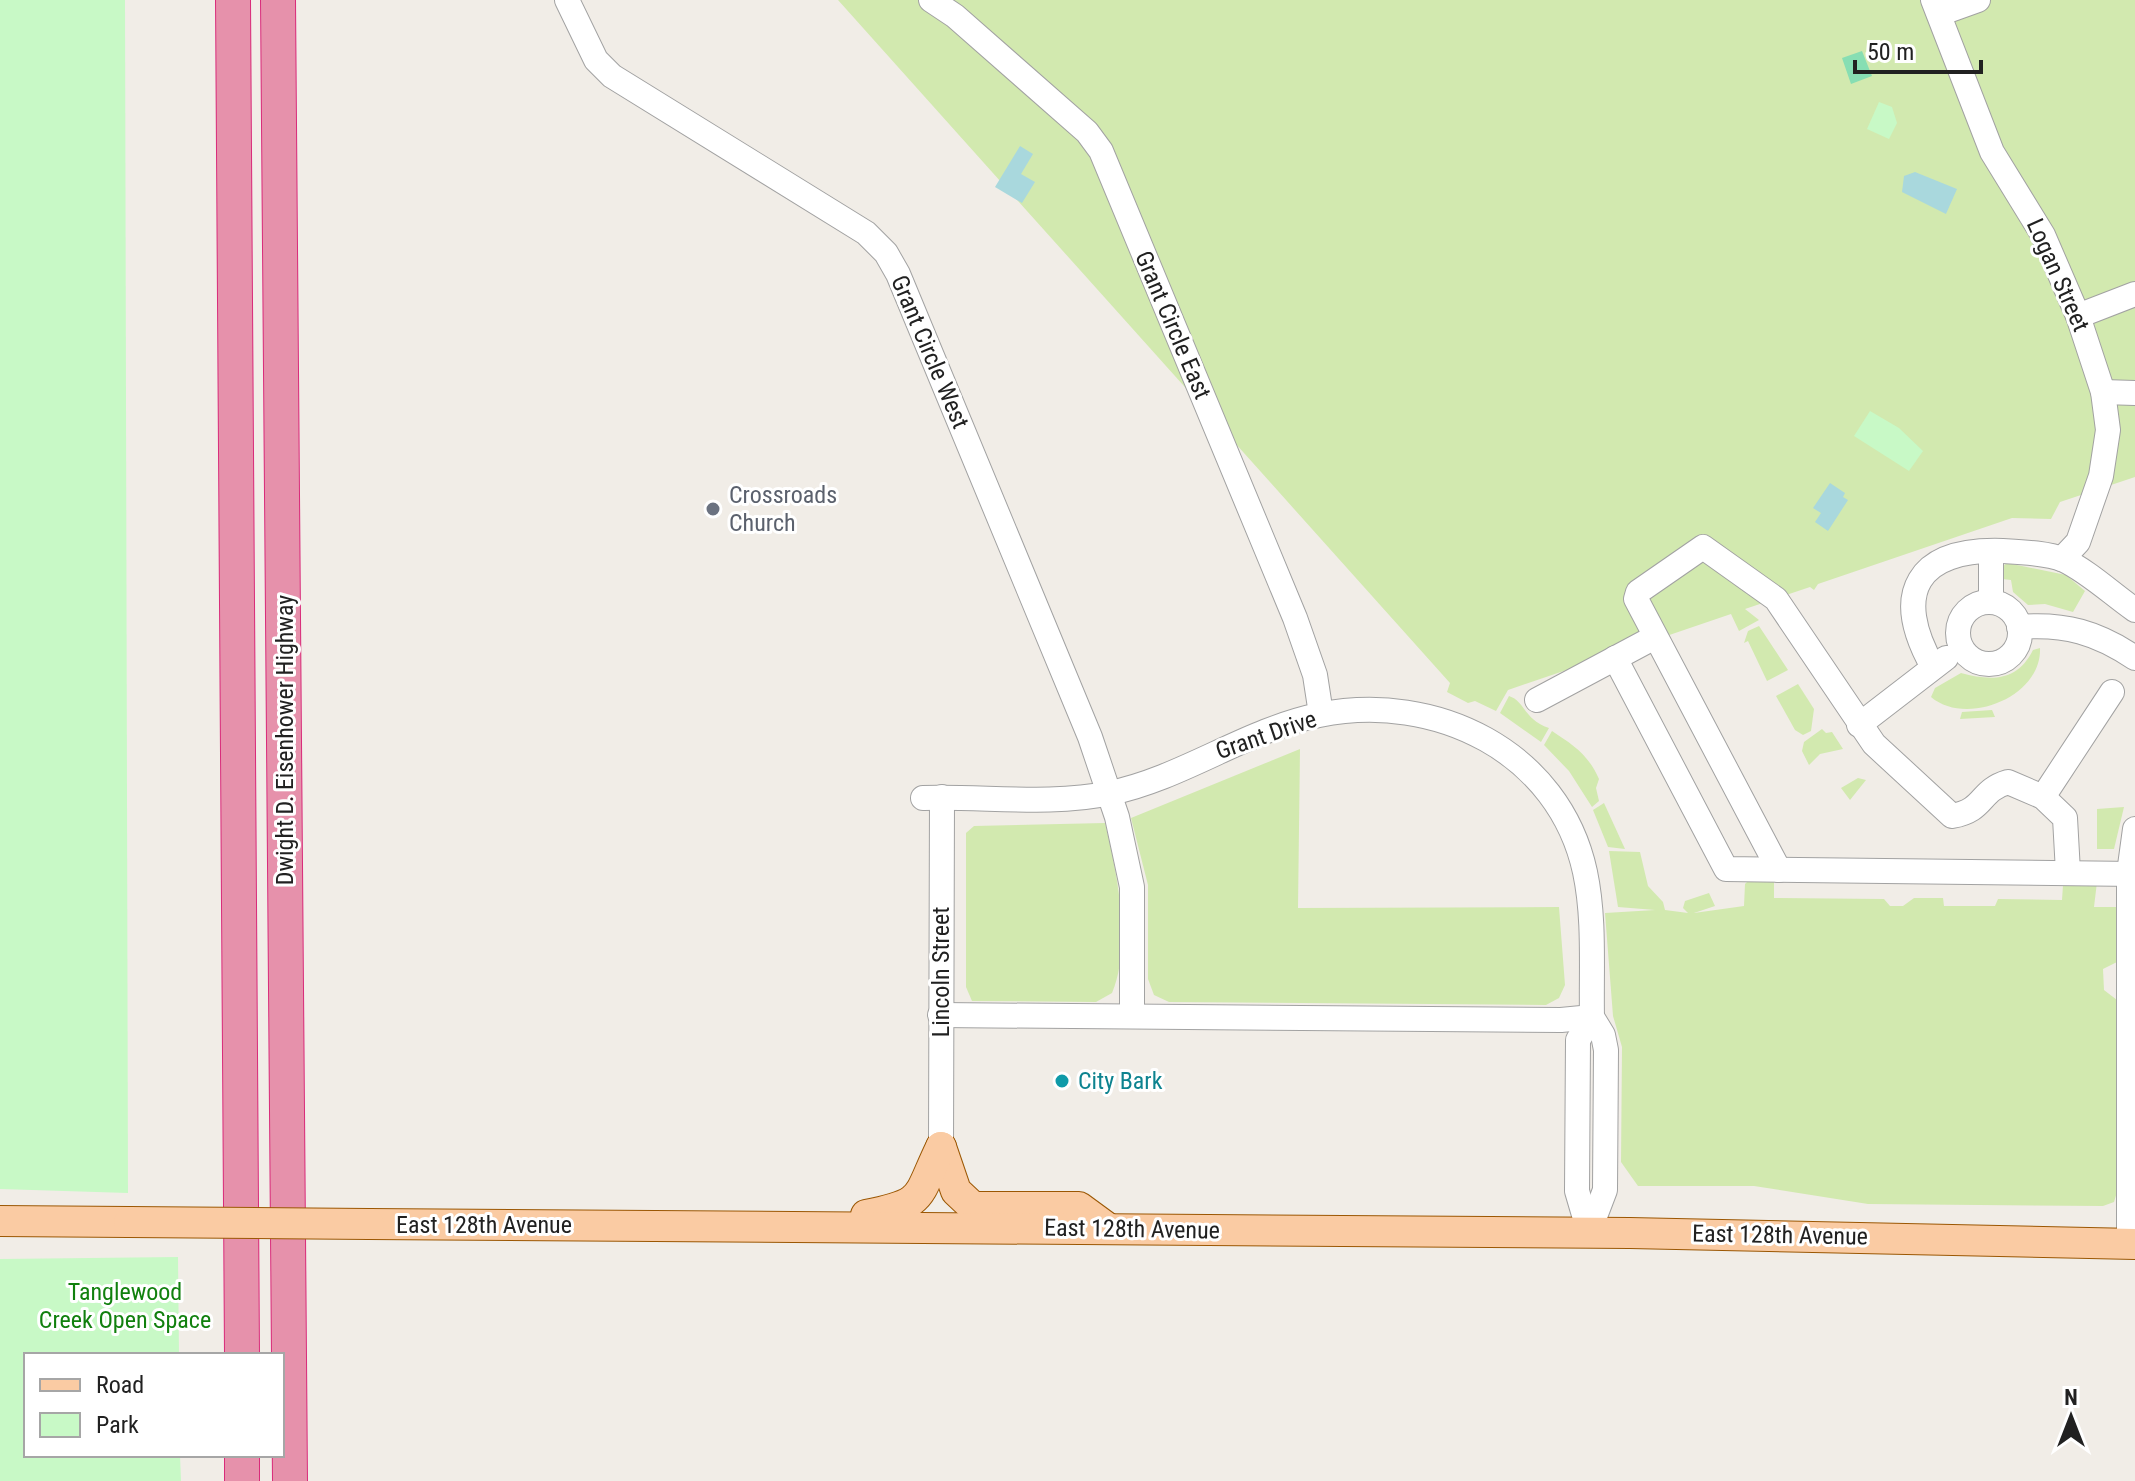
<svg xmlns="http://www.w3.org/2000/svg" width="2135" height="1481" font-family="'Roboto Condensed',sans-serif">
<style>
.grass{fill:#d2e9af}
.park{fill:#c8f9c6}
.pitch{fill:#87deb3}
.water{fill:#a9d8dd}
.lines{fill:none;stroke-linecap:round;stroke-linejoin:round}
.minor-casing{stroke:#a2a2a2;stroke-width:26}
.major-casing{stroke:#9b5703;stroke-width:32}
.highway-casing{stroke:#d92b7a;stroke-width:36}
.minor{stroke:#fff;stroke-width:24}
.major{stroke:#facba3;stroke-width:30}
.highway{stroke:#e691ab;stroke-width:34}
.major-bridge-casing{stroke:#9b5703;stroke-width:32;stroke-linecap:butt}
.major-bridge{stroke:#facba3;stroke-width:30}
.worship-dot{fill:#6b7280;stroke:#fff;stroke-width:3}
.culture-dot{fill:#0f9aa8;stroke:#fff;stroke-width:3}
.labels{text-anchor:middle;stroke-width:6;stroke-linejoin:round;paint-order:stroke}
.street-label{font-size:24px;fill:#212121;stroke:#fff}
.worship-label{font-size:24px;fill:#5b616d;stroke:#fff;text-anchor:start}
.culture-label{font-size:24px;fill:#0d838f;stroke:#fff;text-anchor:start}
.park-label{font-size:24px;fill:#11800e;stroke:#fff}
</style>
<rect width="100%" height="100%" fill="#f1ede7"/>
<g class="grass">
<polygon points="838,0 2135,0 2135,477 2060,502 2051,519 2012,518 1818,584 1814,590 1810,587 1745,609 1759,620 1739,631 1731,614 1508,690 1496,711 1475,701 1468,703 1447,692 1450,683"/>
<polygon points="2007,563 2066,575 2085,591 2073,612 2045,604 2028,605 2013,592 2011,580 2002,579 2002,567"/>
<polygon points="1759,626 1788,670 1767,681 1748,641 1744,643 1748,631"/>
<path d="M2040 648C2042 697 1966 727 1931 697L1935 688 1961 673C1991 681 2017 682 2033 650Z"/>
<polygon points="1798,684 1814,709 1811,731 1803,735 1795,730 1776,696"/>
<path d="M1509 696C1525 701 1524 720 1549 728L1541 742 1500 713Z"/>
<polygon points="1992,710 1995,717 1960,719 1962,712"/>
<polygon points="1822,729 1826,733 1832,732 1843,749 1820,754 1809,765 1802,751 1804,742"/>
<path d="M1552 731C1573 745 1588 754 1599 779L1596 788 1599 801 1592 807 1569 771 1544 745Z"/>
<polygon points="1300,749 1298,908 1559,907 1565,985 1559,998 1546,1005 1169,1002 1154,995 1148,979 1148,885 1131,818"/>
<polygon points="1858,778 1866,780 1850,800 1841,788"/>
<polygon points="1604,803 1625,849 1608,847 1593,810"/>
<polygon points="2124,807 2114,849 2097,849 2097,809"/>
<path d="M1105 823C1117 872 1132 946 1112 993L1096 1002 972 1001 966 987V833L974 826Z"/>
<polygon points="1609,851 1640,852 1648,886 1663,902 1665,910 1688,913 1683,908 1685,901 1709,893 1715,906 1694,913 1744,906 1745,884 1749,880 1774,880 1774,898 1884,899 1890,906 1903,906 1914,898 1943,898 1944,906 1995,906 1998,899 2062,900 2063,885 2097,882 2094,907 2117,907 2117,962 2103,969 2104,990 2117,1000 2120,1182 2114,1202 2103,1206 1868,1204 1754,1186 1638,1186 1621,1162 1622,1047 1613,1016 1605,913 1655,910 1618,907"/>
</g>
<g class="park">
<polygon points="0,0 125,0 128,1193 0,1189"/>
<polygon points="1879,102 1892,107 1897,123 1889,139 1867,129"/>
<polygon points="1870,411 1899,428 1923,451 1909,471 1854,436"/>
<polygon points="178,1257 179,1355 26,1355 26,1455 180,1455 181,1481 0,1481 0,1259"/>
</g>
<polygon class="pitch" points="1862,51 1872,76 1851,84 1842,58"/>
<g class="water">
<polygon points="1020,146 1033,154 1021,174 1035,182 1022,203 995,187"/>
<polygon points="1915,172 1957,189 1946,214 1902,192 1904,176"/>
<polygon points="1830,483 1845,493 1843,497 1848,500 1828,531 1815,522 1821,513 1813,508"/>
</g>
<g class="lines">
<defs>
<g id="minor">
<polyline points="567,0 596,60 612,76 866,233 886,253 898,274 1090,737 1117,817 1132,887 1132,1016"/>
<polyline points="931,0 955,16 1087,132 1101,151 1295,618 1315,675 1321,714"/>
<polyline points="1933,0 1992,152 2043,235 2078,316 2103,392 2108,430 2101,476 2078,542 2062,559"/>
<polyline points="1939,14 1978,0"/>
<polyline points="2078,316 2135,294"/>
<polyline points="2103,392 2135,393"/>
<polyline points="1991,602 1991,551"/>
<circle cx="1989" cy="633" r="31"/>
<path d="M2019 627C2065 623 2098 633 2135 658"/>
<polyline points="1615,658 1726,869 2135,874"/>
<path d="M1933 667C1891 593 1917 548 2003 551 2021 552 2048 553 2064 560 2089 572 2112 594 2135 610"/>
<polyline points="1537,700 1655,637"/>
<polyline points="1859,725 1946,658"/>
<polyline points="2043,797 2112,692"/>
<path d="M923 798C985 796 1050 806 1110 793 1183 778 1246 730 1319 715 1436 691 1559 752 1585 872 1595 919 1591 970 1592 1017L1603 1035 1606 1050 1605 1190 1589 1232"/>
<path d="M1779 870 1636 599 1638 592 1703 547 1776 599 1874 744 1952 816C1986 810 1978 791 2008 782L2043 797 2065 818 2068 872"/>
<polyline points="940,1015 1561,1020 1592,1017"/>
<polyline points="941,1147 942,797"/>
<polyline points="1589,1232 1577,1191 1578,1040 1592,1017"/>
<polyline points="2129,1244 2129,873 2135,829"/>
</g>
<g id="major">
<polyline points="941,1147 956,1191 973,1207 1079,1207 1109,1229"/>
<path d="M866 1215C927 1203 916 1198 941 1147"/>
<polyline points="0,1221 129,1222"/>
<polyline points="369,1224 1630,1233 2135,1244"/>
</g>
<g id="highway">
<polyline points="233,0 242,1355"/>
<polyline points="278,0 290,1481"/>
<polyline points="242,1455 242,1481"/>
</g>
</defs>
<use href="#minor" class="minor-casing"/>
<use href="#major" class="major-casing"/>
<use href="#highway" class="highway-casing"/>
<use href="#minor" class="minor"/>
<use href="#major" class="major"/>
<use href="#highway" class="highway"/>
<defs>
<polyline id="major-bridge" points="129,1222 369,1224"/>
</defs>
<use href="#major-bridge" class="major-bridge-casing"/>
<use href="#major-bridge" class="major-bridge"/>
</g>
<circle class="worship-dot" cx="713" cy="509" r="8"/>
<circle class="culture-dot" cx="1062" cy="1081" r="8"/>
<g class="labels">
<g class="street-label">
<text transform="translate(2058 275) rotate(66)" y="8">Logan Street</text>
<text transform="translate(1173 325) rotate(67)" y="8">Grant Circle East</text>
<text transform="translate(930 352) rotate(67)" y="8">Grant Circle West</text>
<text transform="translate(1266 735) rotate(-19)" y="8">Grant Drive</text>
<text transform="translate(285 740) rotate(-90)" y="8">Dwight D. Eisenhower Highway</text>
<text transform="translate(941 972) rotate(-90)" y="8">Lincoln Street</text>
<text x="484" y="1233">East 128th Avenue</text>
<text transform="translate(1132 1229) rotate(1)" y="8">East 128th Avenue</text>
<text transform="translate(1780 1235) rotate(1)" y="8">East 128th Avenue</text>
</g>
<g class="worship-label">
<text x="729" y="503">Crossroads<tspan x="729" dy="28">Church</tspan></text>
</g>
<g class="culture-label">
<text x="1078" y="1089">City Bark</text>
</g>
<g class="park-label">
<text x="125" y="1300">Tanglewood<tspan x="125" dy="28">Creek Open Space</tspan></text>
</g>
</g>
<rect x="24" y="1353" width="260" height="104" fill="#ffffff" stroke="#a6a6a6" stroke-width="2"/>
<rect x="40" y="1379" width="40" height="12" fill="#facba3" stroke="#a6a6a6" stroke-width="2"/>
<text x="96" y="1393" font-size="24" fill="#212121">Road</text>
<rect x="40" y="1413" width="40" height="24" fill="#c8f9c6" stroke="#a6a6a6" stroke-width="2"/>
<text x="96" y="1433" font-size="24" fill="#212121">Park</text>
<g transform="translate(2071 1417)" stroke="#ffffff" stroke-width="6" paint-order="stroke">
<path d="M0-6L14 30L0 20L-14 30Z" fill="#212121"/>
<text y="-12" font-size="22" font-weight="bold" text-anchor="middle" fill="#212121">N</text>
</g>
<path d="M1855 60v12h126v-12" fill="none" stroke="#212121" stroke-width="4"/>
<text x="1867" y="60" font-size="24" fill="#212121" stroke="#ffffff" stroke-width="6" paint-order="stroke">50 m</text>
</svg>
